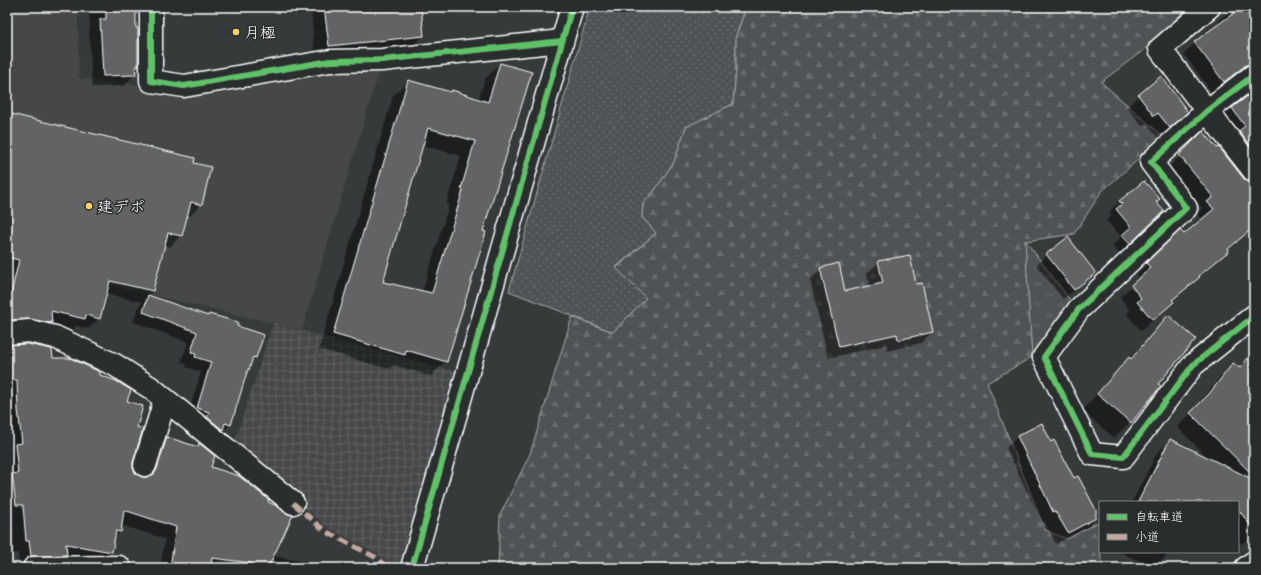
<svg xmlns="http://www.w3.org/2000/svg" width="1261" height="575" font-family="Caveat,'Klee One',sans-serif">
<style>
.built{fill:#444748}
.industrial{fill:url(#industrial-grid)}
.grass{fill:url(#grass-dots);stroke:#a8a9aa}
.forest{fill:url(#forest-firs);stroke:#a8a9aa}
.park{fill:url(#park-tufts);stroke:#a8a9aa}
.shadow{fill:#0007;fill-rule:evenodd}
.building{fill:#636465;stroke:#fff;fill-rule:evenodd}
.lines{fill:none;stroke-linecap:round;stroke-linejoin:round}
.minor-casing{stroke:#fff;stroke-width:25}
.minor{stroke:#2a2d2e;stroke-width:22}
.quiet{stroke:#c3a89e;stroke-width:5;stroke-dasharray:10 5;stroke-linecap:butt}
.cycleway-casing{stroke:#2a2d2e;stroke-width:8}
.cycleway{stroke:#61c268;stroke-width:6}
.poi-dot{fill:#ffd166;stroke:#2a2d2e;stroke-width:1.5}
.labels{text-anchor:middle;stroke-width:3;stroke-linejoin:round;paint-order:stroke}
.poi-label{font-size:16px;fill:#fff;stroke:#2a2d2e;text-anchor:start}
</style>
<defs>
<pattern id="industrial-grid" width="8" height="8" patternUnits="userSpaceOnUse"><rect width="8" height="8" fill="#444748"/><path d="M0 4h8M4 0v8" fill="none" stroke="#606363"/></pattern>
<pattern id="grass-dots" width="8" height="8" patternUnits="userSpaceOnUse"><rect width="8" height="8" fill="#505354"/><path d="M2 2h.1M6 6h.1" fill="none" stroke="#6a6d6e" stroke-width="1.8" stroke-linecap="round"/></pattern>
<pattern id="forest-firs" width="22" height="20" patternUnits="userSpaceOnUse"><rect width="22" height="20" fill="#505354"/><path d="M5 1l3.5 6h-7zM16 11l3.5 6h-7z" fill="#6a6d6e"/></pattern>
<pattern id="park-tufts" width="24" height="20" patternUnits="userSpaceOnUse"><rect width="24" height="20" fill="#505354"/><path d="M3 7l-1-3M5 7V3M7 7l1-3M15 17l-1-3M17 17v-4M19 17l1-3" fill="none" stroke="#6a6d6e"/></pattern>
</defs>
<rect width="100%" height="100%" fill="#373a3b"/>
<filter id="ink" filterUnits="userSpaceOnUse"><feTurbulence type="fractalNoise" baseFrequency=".025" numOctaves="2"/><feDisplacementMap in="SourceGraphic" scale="8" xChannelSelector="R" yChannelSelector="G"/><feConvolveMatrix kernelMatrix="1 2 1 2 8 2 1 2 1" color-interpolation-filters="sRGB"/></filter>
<g filter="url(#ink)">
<polygon class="built" points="7,7 78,7 79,78 186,91 330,66 380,68 302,330 7,261"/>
<polygon class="industrial" points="273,323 458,372 402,568 394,568 376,553 327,527 233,447"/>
<polygon class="grass" points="590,7 746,7 736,36 736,70 733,104 686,127 674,162 655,190 643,204 642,217 656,233 616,267 646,298 613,332 509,291"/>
<polygon class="forest" points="746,7 1193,7 1194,8 1145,49 1101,82 1164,137 1102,191 1074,234 1026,241 1032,357 987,383 1045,530 1067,539 1100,521 1100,552 1101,552 1100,553 1103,568 498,568 500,515 530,454 572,317 613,332 646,298 616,268 656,233 642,217 643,204 655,190 674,162 686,127 733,104 736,70 736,36"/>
<polygon class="park" points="1025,240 1073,304 1032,357"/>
<g class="shadow">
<polygon points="89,7 137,7 138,66 134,69 135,74 124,86 92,87 89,31 90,30"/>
<polygon points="311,7 421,7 420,10 423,35 412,47 318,57 317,50 314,50"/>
<polygon points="1231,7 1254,7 1254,81 1240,74 1234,76 1212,93 1184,54 1195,43 1219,25 1217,23 1232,8"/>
<path d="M500 64 482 232 446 361 431 376 393 365 389 369 319 349 393 96 408 81 478 100 485 79ZM422 145 461 156 446 204 449 205 422 292 382 282Z"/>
<polygon points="1254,92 1254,177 1221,120 1232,109"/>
<polygon points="1139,95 1175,123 1158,138 1146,123 1142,126 1127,107"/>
<polygon points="7,114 193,164 210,167 201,205 190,216 186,215 181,235 170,247 164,245 153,291 148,296 207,317 209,315 235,326 262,336 255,358 251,361 247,371 230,424 220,435 187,418 201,372 186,367 187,364 181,362 188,342 133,322 139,306 142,302 106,294 100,318 88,329 76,326 73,330 49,324 39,334 7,330 7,278 9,271 7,270"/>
<polygon points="1203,133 1254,200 1254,227 1228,250 1217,262 1172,300 1173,302 1141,331 1127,314 1130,310 1120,297 1140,279 1136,275 1147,263 1202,220 1197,214 1202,208 1169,167"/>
<polygon points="1144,182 1155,202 1153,222 1119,254 1112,246 1121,237 1106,220 1112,215 1109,212 1119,202"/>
<polygon points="1068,238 1095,273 1084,283 1063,299 1036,265 1047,255"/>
<polygon points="879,262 915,286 932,332 921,343 887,351 886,345 828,358 810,280 821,269 845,292 870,286 867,273"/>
<polygon points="1168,317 1156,384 1160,387 1130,422 1114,438 1082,411 1113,375"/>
<polygon points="7,346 52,359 99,376 126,401 136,428 132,468 135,474 141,478 146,478 155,450 167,438 196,448 199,444 210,467 266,502 273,556 300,561 298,568 160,568 165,539 121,525 120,532 114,538 111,552 99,564 74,566 19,568 18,553 14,553 11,516 7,517 7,453 10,451 7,430"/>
<polygon points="1254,350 1254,535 1242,544 1238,540 1238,502 1132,502 1157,453 1170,440 1209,459 1177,427 1196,408 1220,377 1233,364 1238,368"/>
<polygon points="1041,425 1051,443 1073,480 1078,477 1098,516 1087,527 1056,544 1044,521 1042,522 1006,448 1017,437"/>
<polygon points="1120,552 1169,552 1167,555 1154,568"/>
</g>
<g class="building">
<polygon points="106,7 136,7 136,28 138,28 138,67 135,67 136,75 103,76 100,19 106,19"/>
<polygon points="324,7 421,7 424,36 329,46"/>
<polygon points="1242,7 1254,22 1254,63 1246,65 1224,82 1194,42"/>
<path d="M500 63 532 72 483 231 486 232 447 362 406 350 405 355 333 334 408 80 451 92 452 90 488 102ZM428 128 475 141 461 189 463 190 432 293 383 282Z"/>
<polygon points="1161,76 1188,112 1170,128 1158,113 1154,116 1138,95"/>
<polygon points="1254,91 1254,151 1239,131 1245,126 1232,108"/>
<polygon points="7,113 195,158 194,163 211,167 202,205 191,202 182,236 168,233 153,291 110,281 100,319 86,315 85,319 51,311 52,323 28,319 7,320 7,310 19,260 7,257"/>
<polygon points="1203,131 1217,148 1219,147 1244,179 1249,182 1254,183 1254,227 1228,249 1229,251 1199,276 1200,277 1172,300 1174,302 1153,320 1137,302 1141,298 1131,285 1151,268 1146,263 1180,230 1184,234 1214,209 1207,202 1213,197 1179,155"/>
<polygon points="1144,181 1160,199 1156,202 1164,211 1130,244 1122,235 1131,227 1116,209 1122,204 1119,201"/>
<polygon points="1068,237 1096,273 1074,290 1046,254"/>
<polygon points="910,255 916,284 922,283 933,332 898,340 897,334 839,347 820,268 839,263 845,291 883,283 878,261"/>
<polygon points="148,295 208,316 209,314 238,322 237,326 264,335 256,358 253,357 249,370 248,369 231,425 225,423 223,430 207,417 209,412 197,408 211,362 195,357 196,354 191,352 197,332 143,312"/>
<polygon points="1168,315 1196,339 1158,384 1161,386 1131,423 1097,394 1129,357 1131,359"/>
<polygon points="28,344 51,349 52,350 53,358 70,358 100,372 100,375 116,381 131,390 127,401 143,406 137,427 143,429 133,462 133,468 136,474 142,477 147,477 154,474 157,469 167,437 198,447 199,443 215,456 211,467 239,476 269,500 268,502 277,506 285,513 293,515 268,568 250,568 251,563 212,558 211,568 170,568 176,527 124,510 121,532 116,531 112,552 66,544 67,555 31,556 29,541 26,541 23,505 16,505 12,474 18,473 15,444 22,443 18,410 17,380 7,380 7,345"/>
<polygon points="1254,350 1254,476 1190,413 1209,394 1233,363 1240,368"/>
<polygon points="1042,423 1051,442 1054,440 1074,478 1078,476 1096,510 1096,518 1068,533 1055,511 1053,512 1017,436"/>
<polygon points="1170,439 1254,480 1254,530 1238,509 1238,502 1138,502"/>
</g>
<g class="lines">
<defs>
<g id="minor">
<polyline points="151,7 151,81 184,86 330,61 382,60 562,41"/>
<polyline points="1209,7 1160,49 1207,111 1254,171"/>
<polyline points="1254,75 1207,111 1151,162 1186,208 1079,309 1044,357 1092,454 1123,457 1193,365 1254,316"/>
<polyline points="7,333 29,331 55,337 115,365 151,388 293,503"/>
<polyline points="145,465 165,400"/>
<polyline points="34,568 119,567"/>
<polyline points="412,568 572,7"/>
<polyline points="1246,568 1254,562"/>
</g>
</defs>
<use href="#minor" class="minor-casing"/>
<use href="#minor" class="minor"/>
<polyline class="quiet" points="293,503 325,531 375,557 388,568"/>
<defs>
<g id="cycleway">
<polyline points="151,7 151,81 184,86 330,61 382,60 562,41"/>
<polyline points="1254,75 1207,111 1151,162 1186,208 1079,309 1044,357 1092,454 1123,457 1193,365 1254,316"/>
<polyline points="412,568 572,7"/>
</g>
</defs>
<use href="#cycleway" class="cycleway-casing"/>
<use href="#cycleway" class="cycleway"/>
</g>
</g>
<g class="poi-dot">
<circle cx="236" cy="32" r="4"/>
<circle cx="89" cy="206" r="4"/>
</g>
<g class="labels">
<g class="poi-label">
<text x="244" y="38">月極</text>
<text x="97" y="212">建デポ</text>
</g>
</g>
<rect width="1261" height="575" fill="none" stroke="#2a2d2e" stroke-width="24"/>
<rect x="12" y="12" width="1237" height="551" fill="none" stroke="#fff" stroke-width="1.5" filter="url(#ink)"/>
<rect x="1099" y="501" width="140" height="52" fill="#2a2d2e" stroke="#7f8182"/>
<rect x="1107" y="514" width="20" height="6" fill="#61c268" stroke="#7f8182"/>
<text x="1135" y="521" font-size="12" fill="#ffffff">自転車道</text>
<rect x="1107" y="534" width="20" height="6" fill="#c3a89e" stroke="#7f8182"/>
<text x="1135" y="541" font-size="12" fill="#ffffff">小道</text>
</svg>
